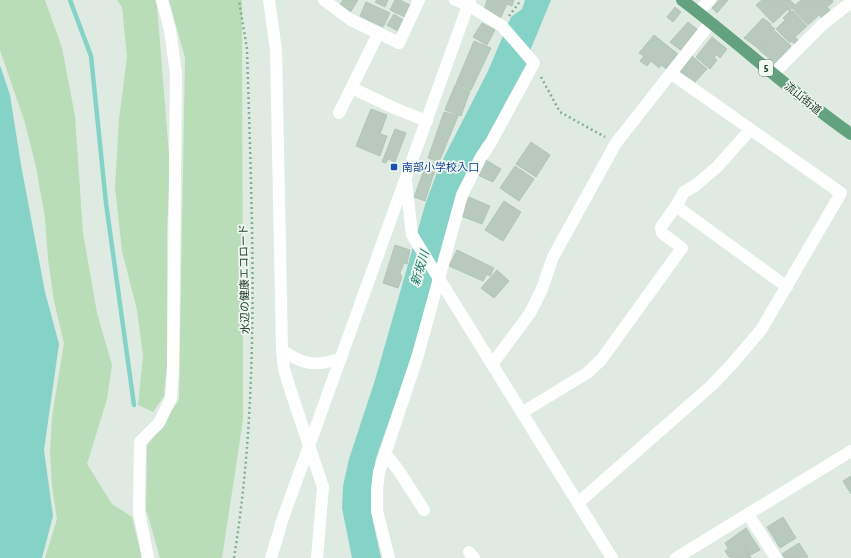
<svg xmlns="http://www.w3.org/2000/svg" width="851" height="558" font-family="'Asap Condensed','Noto Sans JP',sans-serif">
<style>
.green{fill:#b8ddb7}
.water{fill:#85d3c7}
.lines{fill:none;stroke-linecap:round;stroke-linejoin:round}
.stream{stroke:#85d3c7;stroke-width:4.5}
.building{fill:#b8c9bd;stroke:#b2c5b7}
.path{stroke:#7eb091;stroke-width:2.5;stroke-dasharray:2 3;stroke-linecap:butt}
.minor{stroke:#fff;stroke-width:12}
.major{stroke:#62a27e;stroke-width:12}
.transit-dot{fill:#1a4fb4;stroke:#f0f8f1;stroke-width:1.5}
.labels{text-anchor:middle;stroke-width:3.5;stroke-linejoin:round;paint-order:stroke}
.shield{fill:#f0f8f1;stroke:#5e7467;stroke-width:1}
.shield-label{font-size:10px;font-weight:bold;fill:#203c2c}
.street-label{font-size:11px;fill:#203c2c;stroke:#f0f8f1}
.transit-label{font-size:11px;fill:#164399;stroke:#f0f8f1;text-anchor:start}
.water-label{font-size:12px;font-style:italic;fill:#18796c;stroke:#f0f8f1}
</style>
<rect width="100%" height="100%" fill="#dfebe2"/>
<g class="green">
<polygon points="0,0 45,0 62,48 75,116 83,233 97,313 112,365 107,399 87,464 112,504 132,517 142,558 45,558 57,519 52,486 50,452 52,417 64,343 54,301 48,259 45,218 36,167 25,123 0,50"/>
<polygon points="117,0 155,0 157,6 170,167 167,233 167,364 164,396 153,412 138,405 143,356 137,310 122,251 115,187 119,119 127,57 122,7"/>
<polygon points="169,0 242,0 243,420 222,558 160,558 146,509 147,446 179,400 185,58"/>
</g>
<g class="water">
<polygon points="525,0 551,0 530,51 527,67 486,142 483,142 453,207 410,361 376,458 372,480 371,512 381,558 352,558 342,508 343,486 349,459 375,380 425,205 439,167 488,71 511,17 522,9"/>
<polygon points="0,65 10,95 21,165 45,292 59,344 44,450 53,516 42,558 0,558"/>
</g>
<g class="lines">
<polyline class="stream" points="70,0 91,56 106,203 134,405"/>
</g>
<g class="building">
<polygon points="343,0 358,0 350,13 339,6"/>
<polygon points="377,0 388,0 385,7 375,2"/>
<polygon points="395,0 400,0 412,6 407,18 390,10"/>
<polygon points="487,0 514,0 512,6 507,4 500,19 492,16 493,13 484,10"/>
<polygon points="719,0 728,0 717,13 712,8"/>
<polygon points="762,0 790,0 795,5 789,11 788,9 773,23 756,5"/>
<polygon points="801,0 832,0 833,2 827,7 830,10 822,18 819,15 808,25 792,8"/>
<polygon points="366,2 390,13 383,27 360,16"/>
<polygon points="675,7 681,12 673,22 667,17"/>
<polygon points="790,11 793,11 807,26 795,37 800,42 796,45 791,41 790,43 776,29 785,20 783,18"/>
<polygon points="394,14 405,21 398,31 387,25"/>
<polygon points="763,18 771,24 770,25 775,29 759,49 744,38"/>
<polygon points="688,22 698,30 683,52 670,42"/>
<polygon points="482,23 495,30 487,45 473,37"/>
<polygon points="775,31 791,46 776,64 759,50"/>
<polygon points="654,35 679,55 668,70 661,65 659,68 651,61 647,66 640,61 644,56 639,53"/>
<polygon points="712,37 727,49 720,58 717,55 714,58 717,60 710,69 696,57"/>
<polygon points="474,41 491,48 471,90 456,84"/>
<polygon points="691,55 707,69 695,82 690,78 688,79 678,70"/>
<polygon points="455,85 470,91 461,116 445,110"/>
<polygon points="371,109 387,115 380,134 387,136 380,156 356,146"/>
<polygon points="444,112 458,116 439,162 428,158"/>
<polygon points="395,129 406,133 395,162 388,159 386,163 382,162"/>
<polygon points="531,142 550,155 536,177 516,164"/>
<polygon points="486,160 501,169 493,182 478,175"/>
<polygon points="429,161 437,164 425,201 414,197 427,162"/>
<polygon points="515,166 534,179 519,201 500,188"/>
<polygon points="469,197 490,206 482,224 461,216"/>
<polygon points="504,201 521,212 503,241 485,230"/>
<polygon points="395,245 410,250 407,264 404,263 400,273 402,277 398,288 383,283"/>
<polygon points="457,250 494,268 490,276 487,274 483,281 449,266"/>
<polygon points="497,270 509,281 494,298 481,288"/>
<polygon points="851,476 851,494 843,481"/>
<polygon points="783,517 796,538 780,548 767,527"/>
<polygon points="746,528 760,550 751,555 745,545 751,558 729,557 725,551 728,548 725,543"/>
<polygon points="799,543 808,557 785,558 782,554"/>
</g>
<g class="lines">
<g class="path">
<polyline points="509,16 521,0"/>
<polyline points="541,77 560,112 605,137"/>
<path d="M234 558C261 390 252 219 247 49L239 0"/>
</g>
<g class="minor">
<polyline points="269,0 276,50 282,350 284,369 291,392 323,487 317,558"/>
<polyline points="324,0 351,20 399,43 419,0"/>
<polyline points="698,12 710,0"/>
<polyline points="773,74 822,25 851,2"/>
<polyline points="352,88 394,108 427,121"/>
<polyline points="339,113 378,34"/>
<polyline points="750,130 717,167 696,185 684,192 676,206 787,287"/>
<polyline points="406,181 412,235 612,558"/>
<path d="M282 350C302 365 317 367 341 358"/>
<polyline points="493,363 530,313 542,289 553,257 616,143 711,22"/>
<polyline points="523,412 587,373 601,360 682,248 662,233 661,227 676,206"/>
<polyline points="385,453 399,471 424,510"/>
<polyline points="578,503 712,385 732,364 761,330 841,193 672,74"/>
<polyline points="748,514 776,558"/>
<polyline points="469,552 474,558"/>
<polyline points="148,558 139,512 140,442 159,423 171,398 173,371 176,74 170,30 162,0"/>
<polyline points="271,558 283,518 470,0"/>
<polyline points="389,558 377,511 377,490 379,472 418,355 462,195 481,157 490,144 534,63 502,26 468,5 455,0"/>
<polyline points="676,558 851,451"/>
</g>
<path class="major" d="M682 0C739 43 792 93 851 134"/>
</g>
<rect class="transit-dot" x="390" y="163" width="8" height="8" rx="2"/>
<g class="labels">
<rect class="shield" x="759" y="60" width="14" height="16" rx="3"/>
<g class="shield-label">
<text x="766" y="72">5</text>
</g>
<g class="street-label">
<text transform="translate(803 98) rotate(39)" y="4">流山街道</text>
<text transform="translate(244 279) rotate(-91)" y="4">水辺の健康エコロード</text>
</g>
<g class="transit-label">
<text x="402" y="171">南部小学校入口</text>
</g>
<g class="water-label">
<text transform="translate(420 268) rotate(-73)" y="4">新坂川</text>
</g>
</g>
</svg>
